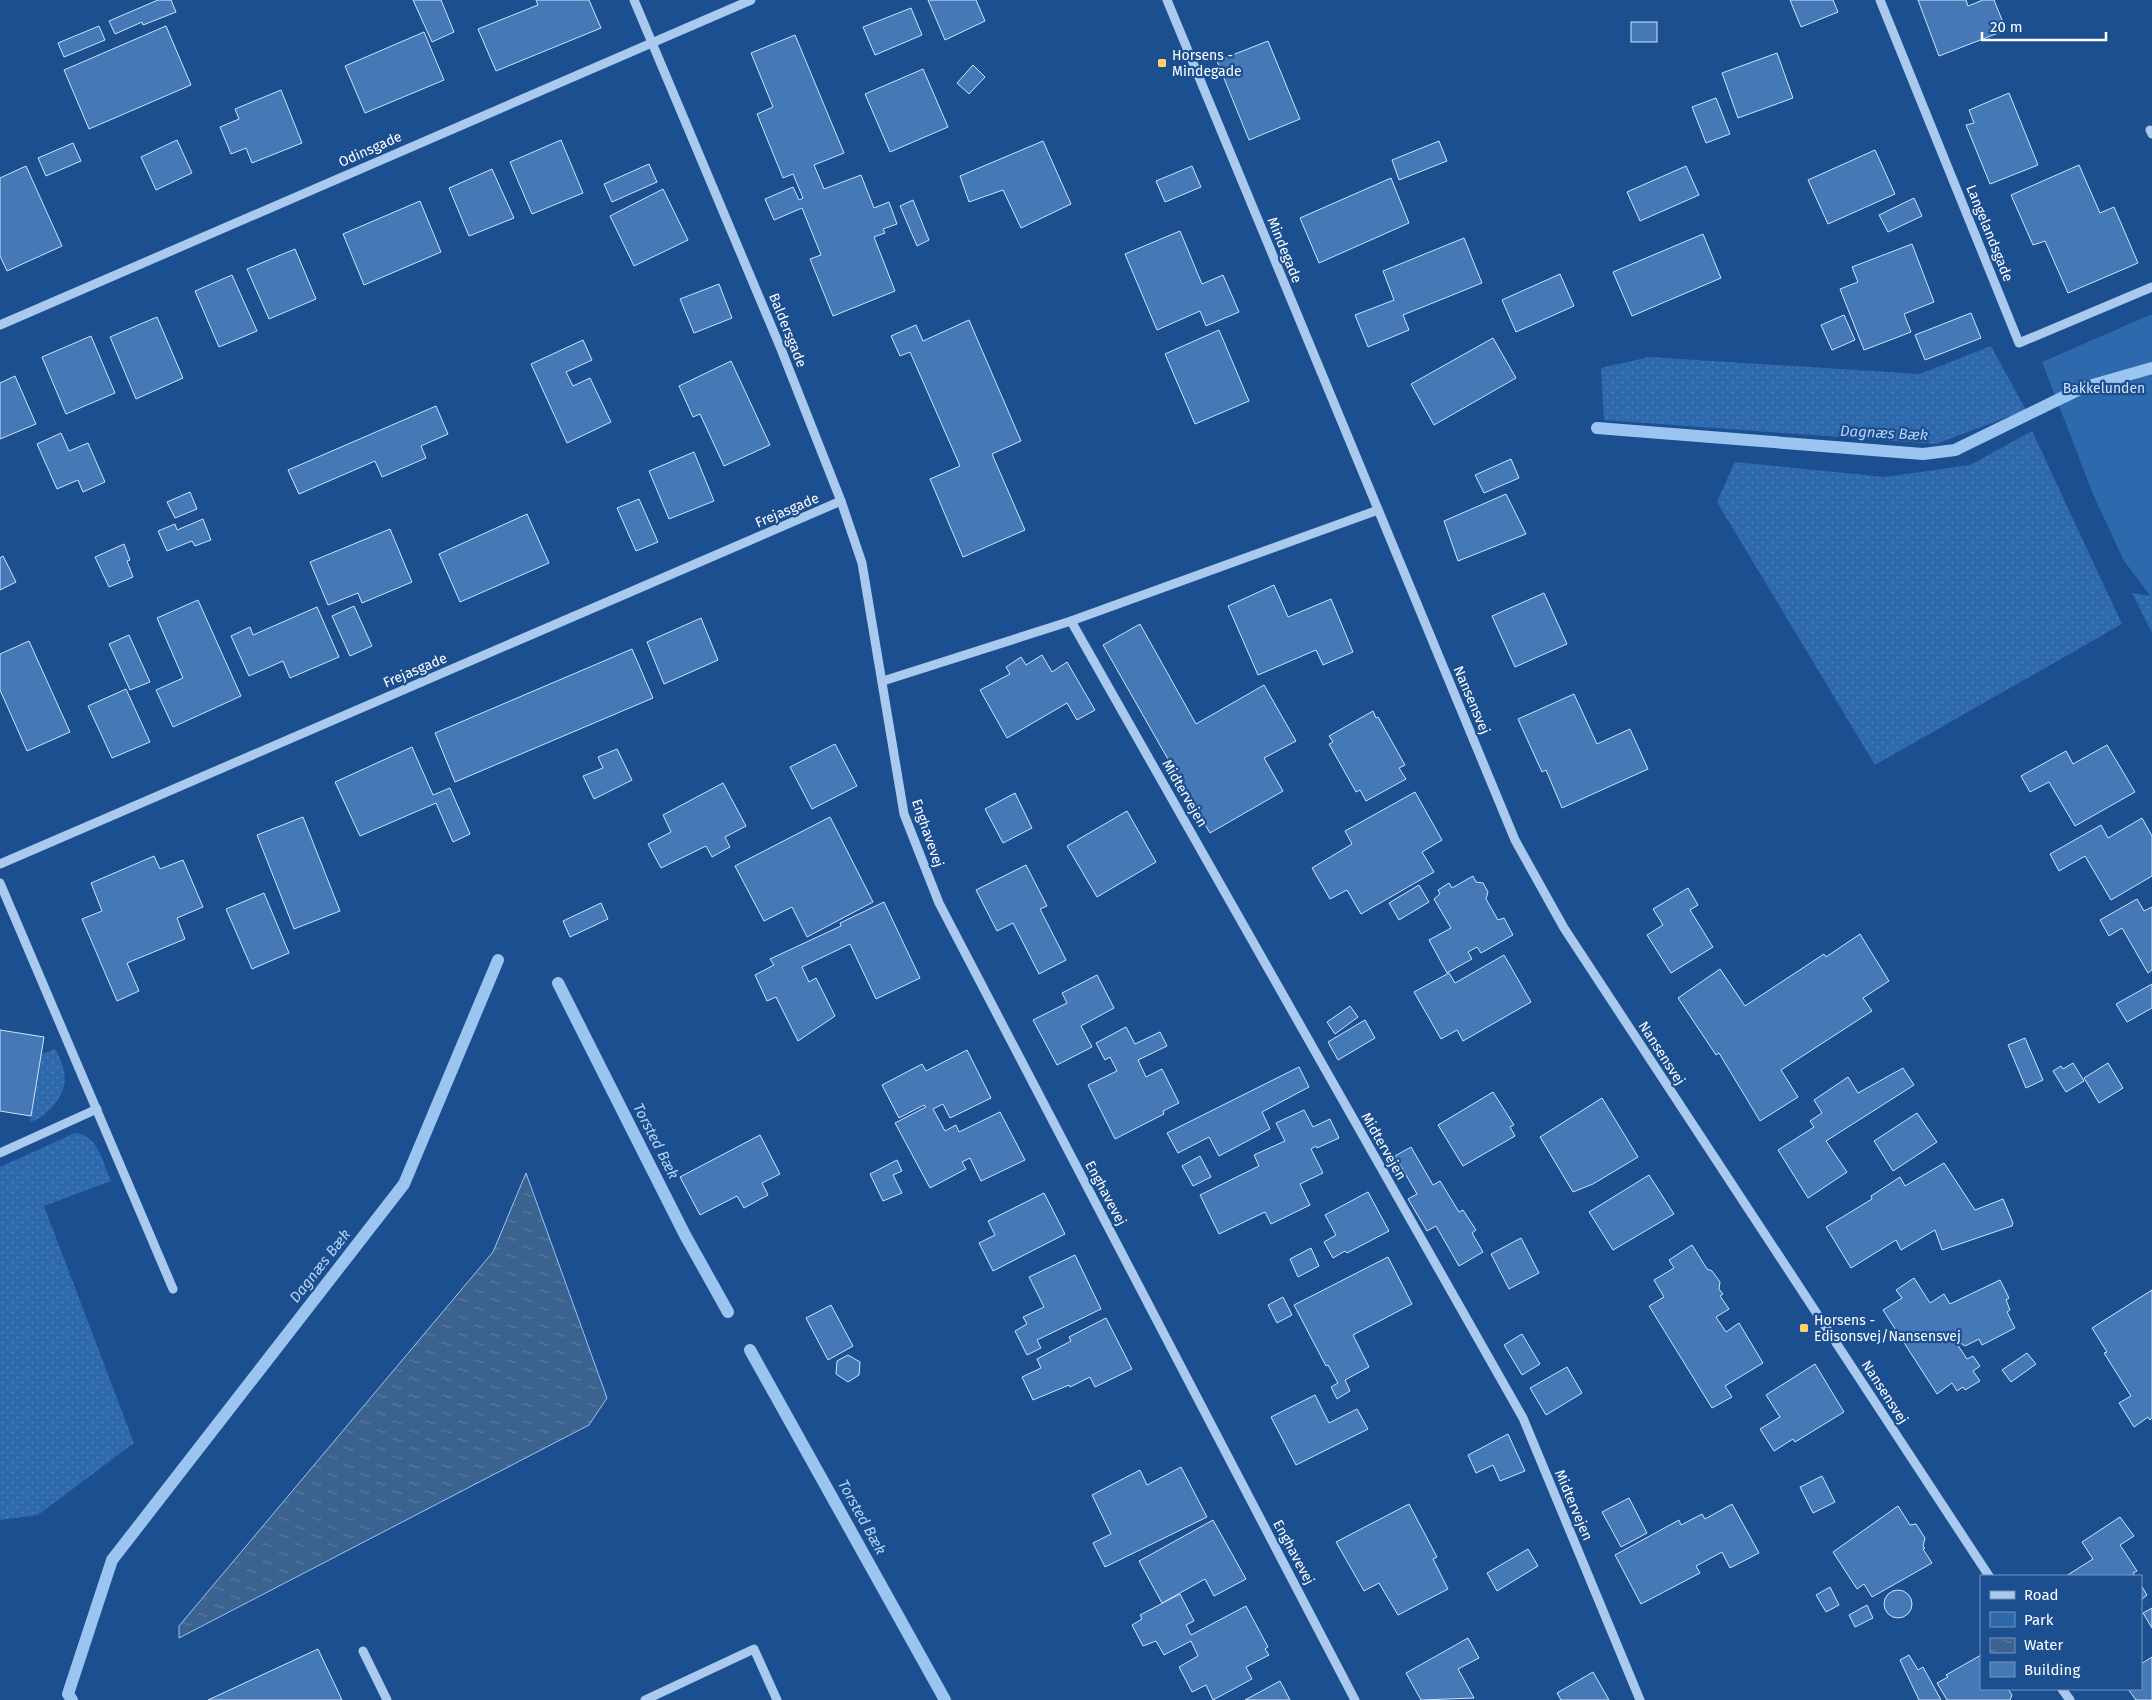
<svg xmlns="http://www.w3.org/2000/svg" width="2152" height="1700" font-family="'Fira Sans',sans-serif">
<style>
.grass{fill:url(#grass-dots)}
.park{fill:#2e69ad}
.water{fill:url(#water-ripples);stroke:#9cc4f0}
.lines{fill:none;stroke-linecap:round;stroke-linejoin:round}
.stream{stroke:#9cc4f0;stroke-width:12}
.building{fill:#4478b7;stroke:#cfe3fa}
.minor{stroke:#a9c9ee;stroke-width:9}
.poi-dot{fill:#ffd166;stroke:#1b4f8f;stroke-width:2}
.labels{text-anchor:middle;stroke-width:4.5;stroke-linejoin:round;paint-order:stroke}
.poi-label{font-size:14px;fill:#fff;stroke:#1b4f8f;text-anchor:start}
.street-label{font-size:14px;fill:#fff;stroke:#1b4f8f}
.park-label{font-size:14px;fill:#cfe3fa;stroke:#1b4f8f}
.water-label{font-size:15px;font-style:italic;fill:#b5d3f5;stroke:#1b4f8f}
</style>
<defs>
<pattern id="grass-dots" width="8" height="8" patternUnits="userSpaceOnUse" patternTransform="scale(1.25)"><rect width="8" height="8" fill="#2e69ad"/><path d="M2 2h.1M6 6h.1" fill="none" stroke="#4d80b9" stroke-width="1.8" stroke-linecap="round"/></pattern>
<pattern id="water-ripples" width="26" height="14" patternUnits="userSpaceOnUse" patternTransform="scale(1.25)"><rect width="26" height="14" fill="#3c6290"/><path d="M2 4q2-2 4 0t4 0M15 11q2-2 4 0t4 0" fill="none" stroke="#597aa1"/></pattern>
</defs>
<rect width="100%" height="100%" fill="#1b4f8f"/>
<g class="grass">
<polygon points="1991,346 2026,410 1936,444 1604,420 1601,368 1649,357 1920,374"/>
<polygon points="2032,431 2122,624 1875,765 1717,502 1735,462 1885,477 1970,465"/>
<polygon points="2132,593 2152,596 2152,633"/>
<path d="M55 1049C61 1059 67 1074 64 1086 60 1101 45 1118 30 1122L41 1054Z"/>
<path d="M75 1133C99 1136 102 1161 111 1181L44 1206 134 1443 38 1515 0 1520V1167Z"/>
</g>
<polygon class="park" points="2152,314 2152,598 2124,561 2093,494 2042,362"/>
<polygon class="water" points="526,1173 607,1398 589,1425 179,1638 179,1626 493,1252"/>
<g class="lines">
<g class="stream">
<polyline points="1597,428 1923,454 1955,450 2082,388 2152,368"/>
<polyline points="558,983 685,1235 728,1312"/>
<polyline points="750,1350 945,1700"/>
<polyline points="72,1700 68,1694 112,1560 404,1184 498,960"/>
</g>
</g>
<g class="building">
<polygon points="158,0 171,0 176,12 143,25 142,22 115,34 109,21"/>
<polygon points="413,0 441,0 454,32 432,42"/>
<polygon points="536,0 589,0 601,28 496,71 478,29 538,5"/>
<polygon points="928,0 976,0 985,21 945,40"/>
<polygon points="1790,0 1833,0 1838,12 1801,27"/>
<polygon points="1918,0 1966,0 1968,6 1983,0 1994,0 2006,30 1939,56"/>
<polygon points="911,8 922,35 875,55 863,27"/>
<rect x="1631" y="22" width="26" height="20"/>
<polygon points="99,26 105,40 64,57 58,43"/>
<polygon points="166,26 191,85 89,129 64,70"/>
<polygon points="424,32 444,80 365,113 345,66"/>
<polygon points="795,35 844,153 814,165 824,189 861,175 874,208 889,202 897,224 883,229 885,233 874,237 895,291 833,316 810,259 821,255 802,208 774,220 765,199 793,187 799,200 803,198 793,174 783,178 757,114 773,107 751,53"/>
<polygon points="1268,41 1300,119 1249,140 1217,61"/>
<polygon points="1777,53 1793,98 1738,118 1722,73"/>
<polygon points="973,65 985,77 969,94 957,83"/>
<polygon points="923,69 948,127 890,152 865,94"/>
<polygon points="281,90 302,143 252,163 246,148 231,154 220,127 239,119 235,109"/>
<polygon points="2009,93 2038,165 1990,184 1966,125 1974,123 1969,110"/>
<polygon points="1716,98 1730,134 1706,143 1692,107"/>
<polygon points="177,140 192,173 156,190 141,157"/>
<polygon points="561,140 583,193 532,214 510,162"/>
<polygon points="1043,141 1071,204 1021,228 1003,190 969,202 960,176"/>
<polygon points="1439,141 1447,161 1399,180 1392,160"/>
<polygon points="73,143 81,161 46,176 38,158"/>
<polygon points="1875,150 1895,194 1828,224 1808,180"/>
<polygon points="649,164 657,182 612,202 604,184"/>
<polygon points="2079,165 2100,213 2114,207 2138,263 2068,293 2045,241 2033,245 2011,195"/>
<polygon points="26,166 62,246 7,271 0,256 0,178"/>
<polygon points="1192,166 1201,187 1165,202 1156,181"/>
<polygon points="1686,166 1699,195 1640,221 1627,192"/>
<polygon points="492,169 514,218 469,236 449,188"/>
<polygon points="1391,178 1409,223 1319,263 1300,218"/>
<polygon points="663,189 688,240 634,266 610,216"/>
<polygon points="1914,198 1922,216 1888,232 1879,215"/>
<polygon points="913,200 929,240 917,246 900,206"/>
<polygon points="420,201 441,252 364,285 343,234"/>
<polygon points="1180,231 1202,284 1223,275 1239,312 1206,326 1200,311 1157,330 1125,254"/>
<polygon points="1703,234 1721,278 1632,316 1613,272"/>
<polygon points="1464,238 1482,283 1403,315 1409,330 1368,347 1355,315 1394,300 1383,271"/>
<polygon points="1912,244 1934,302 1904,314 1911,332 1864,350 1840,289 1858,282 1852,267"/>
<polygon points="295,249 316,299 269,319 247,269"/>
<polygon points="1560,274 1574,306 1516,332 1502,300"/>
<polygon points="232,275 257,331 219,347 195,291"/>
<polygon points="719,284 732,318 694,333 680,299"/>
<polygon points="1971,313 1981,338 1925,360 1915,335"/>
<polygon points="1844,315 1855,340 1832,350 1821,325"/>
<polygon points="157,317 183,378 136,399 110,337"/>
<polygon points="969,320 1021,441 992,454 1025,530 963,557 930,479 960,466 910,352 900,356 891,336 916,325 923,341"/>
<polygon points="1219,330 1249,401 1195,424 1165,354"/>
<polygon points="91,336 115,393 66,414 42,357"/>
<polygon points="1493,338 1516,378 1434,425 1411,384"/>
<polygon points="583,340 592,360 566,372 573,386 590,378 611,422 567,443 531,364"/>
<polygon points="731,361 770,445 724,466 700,414 693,417 679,386"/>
<polygon points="15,376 36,424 0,439 0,383"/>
<polygon points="436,406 448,434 421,446 426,458 382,477 375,461 299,494 288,470"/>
<polygon points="61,433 69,451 88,443 105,482 83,492 78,480 57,489 37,444"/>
<polygon points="694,452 714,501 669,519 649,471"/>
<polygon points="1511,459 1519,478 1484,493 1475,475"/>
<polygon points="190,492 197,509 175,518 167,502"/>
<polygon points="1506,494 1526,534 1458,561 1444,521"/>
<polygon points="639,499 658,542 636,551 617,508"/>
<polygon points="527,514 549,563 460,602 439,554"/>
<polygon points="203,519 211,540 195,546 192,541 167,551 158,531 175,524 177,530"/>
<polygon points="390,529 412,582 362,603 358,593 328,605 310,562"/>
<polygon points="124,544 130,560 127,561 133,577 109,587 95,557"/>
<polygon points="3,556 16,582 0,590 0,558"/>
<polygon points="1274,585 1288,617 1331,599 1353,652 1323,665 1316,650 1258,675 1228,606"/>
<polygon points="1544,593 1567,644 1515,667 1492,616"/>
<polygon points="198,600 241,696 173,727 156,690 183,678 157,618"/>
<polygon points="354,606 372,646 350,656 332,616"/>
<polygon points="317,607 339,657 290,678 283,661 249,676 231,636 250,627 253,635"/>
<polygon points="701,618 718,660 664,684 647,642"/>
<polygon points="1140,624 1196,724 1264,685 1296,741 1264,758 1283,791 1210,833 1103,645"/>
<polygon points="129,635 150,682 130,690 109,644"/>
<polygon points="29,641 70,732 27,751 0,690 0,654"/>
<polygon points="632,649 653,698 455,782 435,733"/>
<polygon points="1042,655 1052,672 1067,662 1095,710 1077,720 1067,703 1007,738 980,690 1010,674 1006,667 1021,657 1026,665"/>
<polygon points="126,689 150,742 112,758 88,706"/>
<polygon points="1574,694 1597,744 1630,729 1648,769 1562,808 1546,770 1542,772 1518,719"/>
<polygon points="1373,711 1376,718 1378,717 1405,765 1399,768 1406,779 1366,801 1360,790 1356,792 1329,744 1333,742 1329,736"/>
<polygon points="835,744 857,786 812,809 790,767"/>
<polygon points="2107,745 2135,792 2075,826 2049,782 2030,792 2021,776 2066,751 2073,764"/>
<polygon points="412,747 433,795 450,788 470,834 453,842 436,803 360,836 335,782"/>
<polygon points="617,749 632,780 594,799 583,776 603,768 598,757"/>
<polygon points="723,783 746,826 725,837 730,847 712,857 706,846 661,868 648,844 671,832 663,815"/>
<polygon points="1415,792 1442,840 1422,852 1434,872 1361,914 1347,890 1330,899 1312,868 1352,844 1345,831"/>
<polygon points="1015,793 1032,828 1003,843 985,809"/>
<polygon points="1127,811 1156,862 1097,897 1067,846"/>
<polygon points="303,817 340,911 294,929 257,835"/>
<polygon points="830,817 873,902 807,937 792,907 764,921 735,866"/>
<polygon points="2142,818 2152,836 2152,876 2111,900 2085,856 2059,871 2050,854 2101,825 2108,838"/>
<polygon points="154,856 160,869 183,860 203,907 177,918 185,939 127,963 139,991 117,1001 82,919 102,911 91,883"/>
<polygon points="1026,865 1047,906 1040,909 1066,960 1039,974 1013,923 997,931 976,890"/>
<polygon points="1473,876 1476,882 1483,883 1488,892 1486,899 1498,920 1504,918 1513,935 1481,953 1477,947 1468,952 1472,959 1447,973 1429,940 1451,928 1434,899 1440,894 1438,890 1449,883 1452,888"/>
<polygon points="1419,885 1429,902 1399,920 1389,903"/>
<polygon points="1688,888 1698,905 1690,910 1713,947 1671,973 1647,935 1663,925 1653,909"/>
<polygon points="264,893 289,953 252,969 226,909"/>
<polygon points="2137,899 2144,911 2152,907 2152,970 2148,973 2122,928 2109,936 2100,920"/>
<polygon points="884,902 920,978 876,999 850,944 802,967 809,982 816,978 835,1016 798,1041 776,997 767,1001 755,975 774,965 770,959 841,926 840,923"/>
<polygon points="601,903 608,919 570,937 563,921"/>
<polygon points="1860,934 1889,981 1863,998 1872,1011 1781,1070 1798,1097 1760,1121 1719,1053 1716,1055 1678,998 1720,969 1745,1006 1824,954 1826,957"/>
<polygon points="1504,955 1531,1002 1463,1041 1457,1030 1441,1039 1414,992 1449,973 1455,983"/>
<polygon points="1097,975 1114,1008 1081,1026 1092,1047 1057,1065 1033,1020 1067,1003 1062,993"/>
<polygon points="2152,984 2152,1008 2127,1022 2116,1004"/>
<polygon points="1350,1006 1358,1017 1335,1034 1327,1022"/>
<polygon points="1365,1020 1375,1038 1338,1060 1328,1042"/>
<polygon points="1126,1027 1135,1044 1160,1032 1167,1046 1138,1060 1146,1077 1162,1069 1179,1103 1163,1111 1164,1114 1115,1139 1088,1085 1117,1071 1110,1057 1105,1060 1096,1043"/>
<polygon points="0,1030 44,1037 31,1116 0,1111"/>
<polygon points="2025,1038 2043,1080 2026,1088 2008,1045"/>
<polygon points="967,1050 991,1098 950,1118 943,1104 933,1109 945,1131 956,1125 959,1132 1000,1112 1025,1160 981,1181 970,1158 962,1162 966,1169 930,1188 895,1123 926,1107 924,1105 899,1118 882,1085 922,1064 926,1071"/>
<polygon points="2073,1063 2084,1081 2066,1092 2053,1071 2061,1066 2063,1069"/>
<polygon points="2108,1063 2123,1088 2099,1103 2084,1078"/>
<polygon points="1299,1067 1309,1087 1262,1112 1270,1129 1219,1156 1209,1137 1178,1153 1167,1133"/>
<polygon points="1903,1068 1914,1085 1826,1141 1847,1172 1808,1198 1778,1150 1814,1127 1810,1121 1822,1113 1814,1100 1848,1077 1858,1093"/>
<polygon points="1493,1092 1514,1125 1510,1127 1515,1136 1463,1166 1438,1125"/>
<polygon points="1602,1098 1638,1157 1593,1184 1573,1192 1540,1137"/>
<polygon points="1304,1110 1313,1127 1330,1119 1339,1138 1317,1148 1316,1146 1311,1149 1323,1173 1300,1184 1310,1205 1271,1224 1265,1212 1219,1234 1200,1195 1259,1166 1254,1155 1285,1141 1276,1123"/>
<polygon points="1917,1113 1937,1142 1893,1171 1874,1141"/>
<polygon points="760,1135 780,1174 762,1183 768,1195 744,1208 737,1196 700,1215 680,1177"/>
<polygon points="1411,1147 1433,1185 1440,1181 1459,1212 1463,1210 1476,1230 1472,1233 1483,1252 1459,1266 1436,1226 1427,1231 1408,1199 1417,1194 1395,1156"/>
<polygon points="1200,1156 1211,1177 1193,1186 1182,1166"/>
<polygon points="897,1160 902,1171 893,1175 902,1193 883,1201 870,1174"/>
<polygon points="1944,1163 1975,1210 2003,1199 2013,1223 2012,1226 1942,1250 1935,1230 1901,1250 1896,1240 1851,1268 1826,1227 1872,1199 1871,1196 1900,1177 1905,1186"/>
<polygon points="1649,1175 1674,1214 1613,1250 1589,1212"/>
<polygon points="1368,1192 1389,1231 1347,1253 1345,1251 1333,1258 1324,1242 1336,1235 1325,1215"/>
<polygon points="1044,1193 1065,1234 993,1271 979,1243 995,1235 988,1221"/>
<polygon points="1521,1238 1539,1273 1509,1289 1491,1254"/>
<polygon points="1692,1245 1707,1269 1712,1271 1720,1282 1719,1289 1723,1294 1720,1296 1729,1309 1716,1317 1726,1332 1739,1323 1763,1363 1725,1386 1732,1397 1712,1408 1649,1306 1664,1297 1654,1280 1674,1268 1669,1260"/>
<polygon points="1311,1248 1319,1266 1298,1277 1290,1259"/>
<polygon points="1075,1255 1101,1309 1037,1340 1041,1348 1027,1355 1015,1331 1027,1324 1023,1317 1044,1307 1029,1277"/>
<polygon points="1388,1257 1412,1304 1353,1335 1369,1367 1345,1380 1350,1391 1337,1399 1331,1387 1338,1383 1328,1365 1326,1366 1294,1305"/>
<polygon points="1914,1278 1930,1303 1944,1294 1950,1304 2000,1280 2009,1298 2006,1300 2010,1310 2007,1312 2015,1328 1982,1345 1979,1339 1965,1346 1953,1338 1967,1359 1973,1356 1980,1366 1973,1371 1980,1381 1965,1390 1963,1387 1957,1391 1952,1383 1937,1394 1883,1310 1902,1298 1896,1290"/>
<polygon points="2152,1290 2152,1418 2150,1420 2148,1417 2134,1427 2119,1403 2131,1396 2104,1353 2107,1352 2092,1328"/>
<polygon points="1283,1297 1292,1315 1277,1323 1268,1305"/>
<polygon points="831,1305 853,1346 828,1360 806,1318"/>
<polygon points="1106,1318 1132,1369 1095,1387 1090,1377 1070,1387 1069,1385 1033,1400 1022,1377 1041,1368 1037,1359 1071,1341 1069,1337"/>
<polygon points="1522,1334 1540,1364 1522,1375 1504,1345"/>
<polygon points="2027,1353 2036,1364 2011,1382 2002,1370"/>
<polygon points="848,1355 860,1362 859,1375 848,1382 836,1374 837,1361"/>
<polygon points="1815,1364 1844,1412 1795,1442 1793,1439 1774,1451 1760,1429 1780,1417 1766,1395"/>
<polygon points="1567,1367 1582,1393 1546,1415 1530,1388"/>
<polygon points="1315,1395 1329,1423 1357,1409 1368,1429 1296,1465 1271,1417"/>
<polygon points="1508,1434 1525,1471 1500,1481 1493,1465 1476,1473 1468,1455"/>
<polygon points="1181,1467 1207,1517 1105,1567 1093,1543 1111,1534 1092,1495 1140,1470 1147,1485"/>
<polygon points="1822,1476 1835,1502 1813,1513 1800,1487"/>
<polygon points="1629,1498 1647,1533 1621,1547 1602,1512"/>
<polygon points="1409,1504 1437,1557 1433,1559 1448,1589 1398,1615 1379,1583 1364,1591 1336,1542"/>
<polygon points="1732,1504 1759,1553 1730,1568 1722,1552 1696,1566 1700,1573 1641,1604 1615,1555 1679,1520 1681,1525 1702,1514 1705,1519"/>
<polygon points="1898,1506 1910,1525 1916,1524 1925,1538 1923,1546 1925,1548 1923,1549 1932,1563 1872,1597 1864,1584 1857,1589 1833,1552"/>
<polygon points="2120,1517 2134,1536 2120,1545 2137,1571 2133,1573 2135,1576 2066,1576 2093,1559 2082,1542"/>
<polygon points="1213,1520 1246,1579 1214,1596 1205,1579 1162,1603 1139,1561"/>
<polygon points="1528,1549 1538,1566 1497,1591 1487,1573"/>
<polygon points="2141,1585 2147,1595 2141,1600"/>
<polygon points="1830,1587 1839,1605 1826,1612 1816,1595"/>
<circle cx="1898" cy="1604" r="14"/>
<polygon points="1180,1594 1194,1621 1186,1625 1191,1635 1246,1606 1268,1647 1265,1649 1269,1655 1246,1667 1252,1679 1213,1700 1206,1685 1192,1692 1179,1667 1198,1656 1191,1641 1164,1655 1156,1641 1143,1646 1132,1625 1142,1619 1140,1615"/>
<polygon points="1867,1605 1873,1618 1855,1627 1849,1615"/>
<polygon points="2152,1608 2152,1628 2143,1613"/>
<polygon points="1468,1638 1479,1658 1458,1669 1474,1698 1421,1700 1406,1673"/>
<polygon points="318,1649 342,1700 208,1700"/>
<polygon points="1909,1655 1918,1670 1923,1667 1941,1700 1919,1700 1900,1660"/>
<polygon points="1981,1655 1981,1689 2008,1689 2012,1695 2010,1700 1947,1700 1937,1683 1948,1677 1946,1675"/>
<polygon points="2152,1657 2152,1700 2136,1700 2128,1689 2141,1689 2141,1664"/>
<polygon points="1593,1672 1609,1700 1561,1700 1557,1693"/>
<polygon points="1280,1681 1290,1700 1245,1700"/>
</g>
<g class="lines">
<g class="minor">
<polyline points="634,0 781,349 841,501 862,563 904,814 939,903 1355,1700"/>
<polyline points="1167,0 1515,840 1564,928 1989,1576"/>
<polyline points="1880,0 2019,343 2152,287"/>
<polyline points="2150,130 2152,134"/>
<polyline points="0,325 751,0"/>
<polyline points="1071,621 1523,1418 1640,1700"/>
<polyline points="883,681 1071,621 1378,510"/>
<polyline points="0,864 841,501"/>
<polyline points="0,883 173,1289"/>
<polyline points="0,1153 97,1109"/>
<polyline points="363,1651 387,1700"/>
<polyline points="2062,1689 2070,1700"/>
<polyline points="645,1700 754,1649 777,1700"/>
</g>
</g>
<g class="poi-dot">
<rect x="1157" y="58" width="10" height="10" rx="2.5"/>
<rect x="1799" y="1323" width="10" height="10" rx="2.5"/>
</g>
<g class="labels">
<g class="poi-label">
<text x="1172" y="60">Horsens -<tspan x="1172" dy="16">Mindegade</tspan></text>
<text x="1814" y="1325">Horsens -<tspan x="1814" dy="16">Edisonsvej/Nansensvej</tspan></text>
</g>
<g class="street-label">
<text transform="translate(370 149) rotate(-24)" y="5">Odinsgade</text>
<text transform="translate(1990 233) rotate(68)" y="5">Langelandsgade</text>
<text transform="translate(1285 250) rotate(68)" y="5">Mindegade</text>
<text transform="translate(788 330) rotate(68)" y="5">Baldersgade</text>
<text transform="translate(787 510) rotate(-23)" y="5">Frejasgade</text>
<text transform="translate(415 670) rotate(-23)" y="5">Frejasgade</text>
<text transform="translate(1472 700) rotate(67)" y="5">Nansensvej</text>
<text transform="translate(1185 793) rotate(60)" y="5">Midtervejen</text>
<text transform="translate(928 833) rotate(71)" y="5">Enghavevej</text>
<text transform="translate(1662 1053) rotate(57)" y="5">Nansensvej</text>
<text transform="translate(1384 1146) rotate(60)" y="5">Midtervejen</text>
<text transform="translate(1106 1193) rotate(62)" y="5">Enghavevej</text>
<text transform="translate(1885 1392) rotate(57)" y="5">Nansensvej</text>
<text transform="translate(1574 1505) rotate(67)" y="5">Midtervejen</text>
<text transform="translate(1294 1552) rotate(62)" y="5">Enghavevej</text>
</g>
<g class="park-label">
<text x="2104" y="393">Bakkelunden</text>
</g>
<g class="water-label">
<text transform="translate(1884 433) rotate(3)" y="5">Dagnæs Bæk</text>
<text transform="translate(656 1141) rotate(63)" y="5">Torsted Bæk</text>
<text transform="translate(320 1266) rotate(-52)" y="5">Dagnæs Bæk</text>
<text transform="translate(862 1517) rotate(61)" y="5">Torsted Bæk</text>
</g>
</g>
<rect x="1980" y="1575" width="162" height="115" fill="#1b4f8f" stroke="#7695bc"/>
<rect x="1990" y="1591" width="25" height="8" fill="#a9c9ee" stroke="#7695bc"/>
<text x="2024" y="1600" font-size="15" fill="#ffffff">Road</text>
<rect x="1990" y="1612" width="25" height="15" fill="#2e69ad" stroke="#7695bc"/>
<text x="2024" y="1625" font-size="15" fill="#ffffff">Park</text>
<rect x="1990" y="1638" width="25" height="15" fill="url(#water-ripples)" stroke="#7695bc"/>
<text x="2024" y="1650" font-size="15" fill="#ffffff">Water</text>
<rect x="1990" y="1662" width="25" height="15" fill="#4478b7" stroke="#7695bc"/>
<text x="2024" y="1675" font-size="15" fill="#ffffff">Building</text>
<path d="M1982 32v8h124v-8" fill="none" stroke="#ffffff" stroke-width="2.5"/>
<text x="1990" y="32" font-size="15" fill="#ffffff" stroke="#1b4f8f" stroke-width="4" paint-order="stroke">20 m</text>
</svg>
